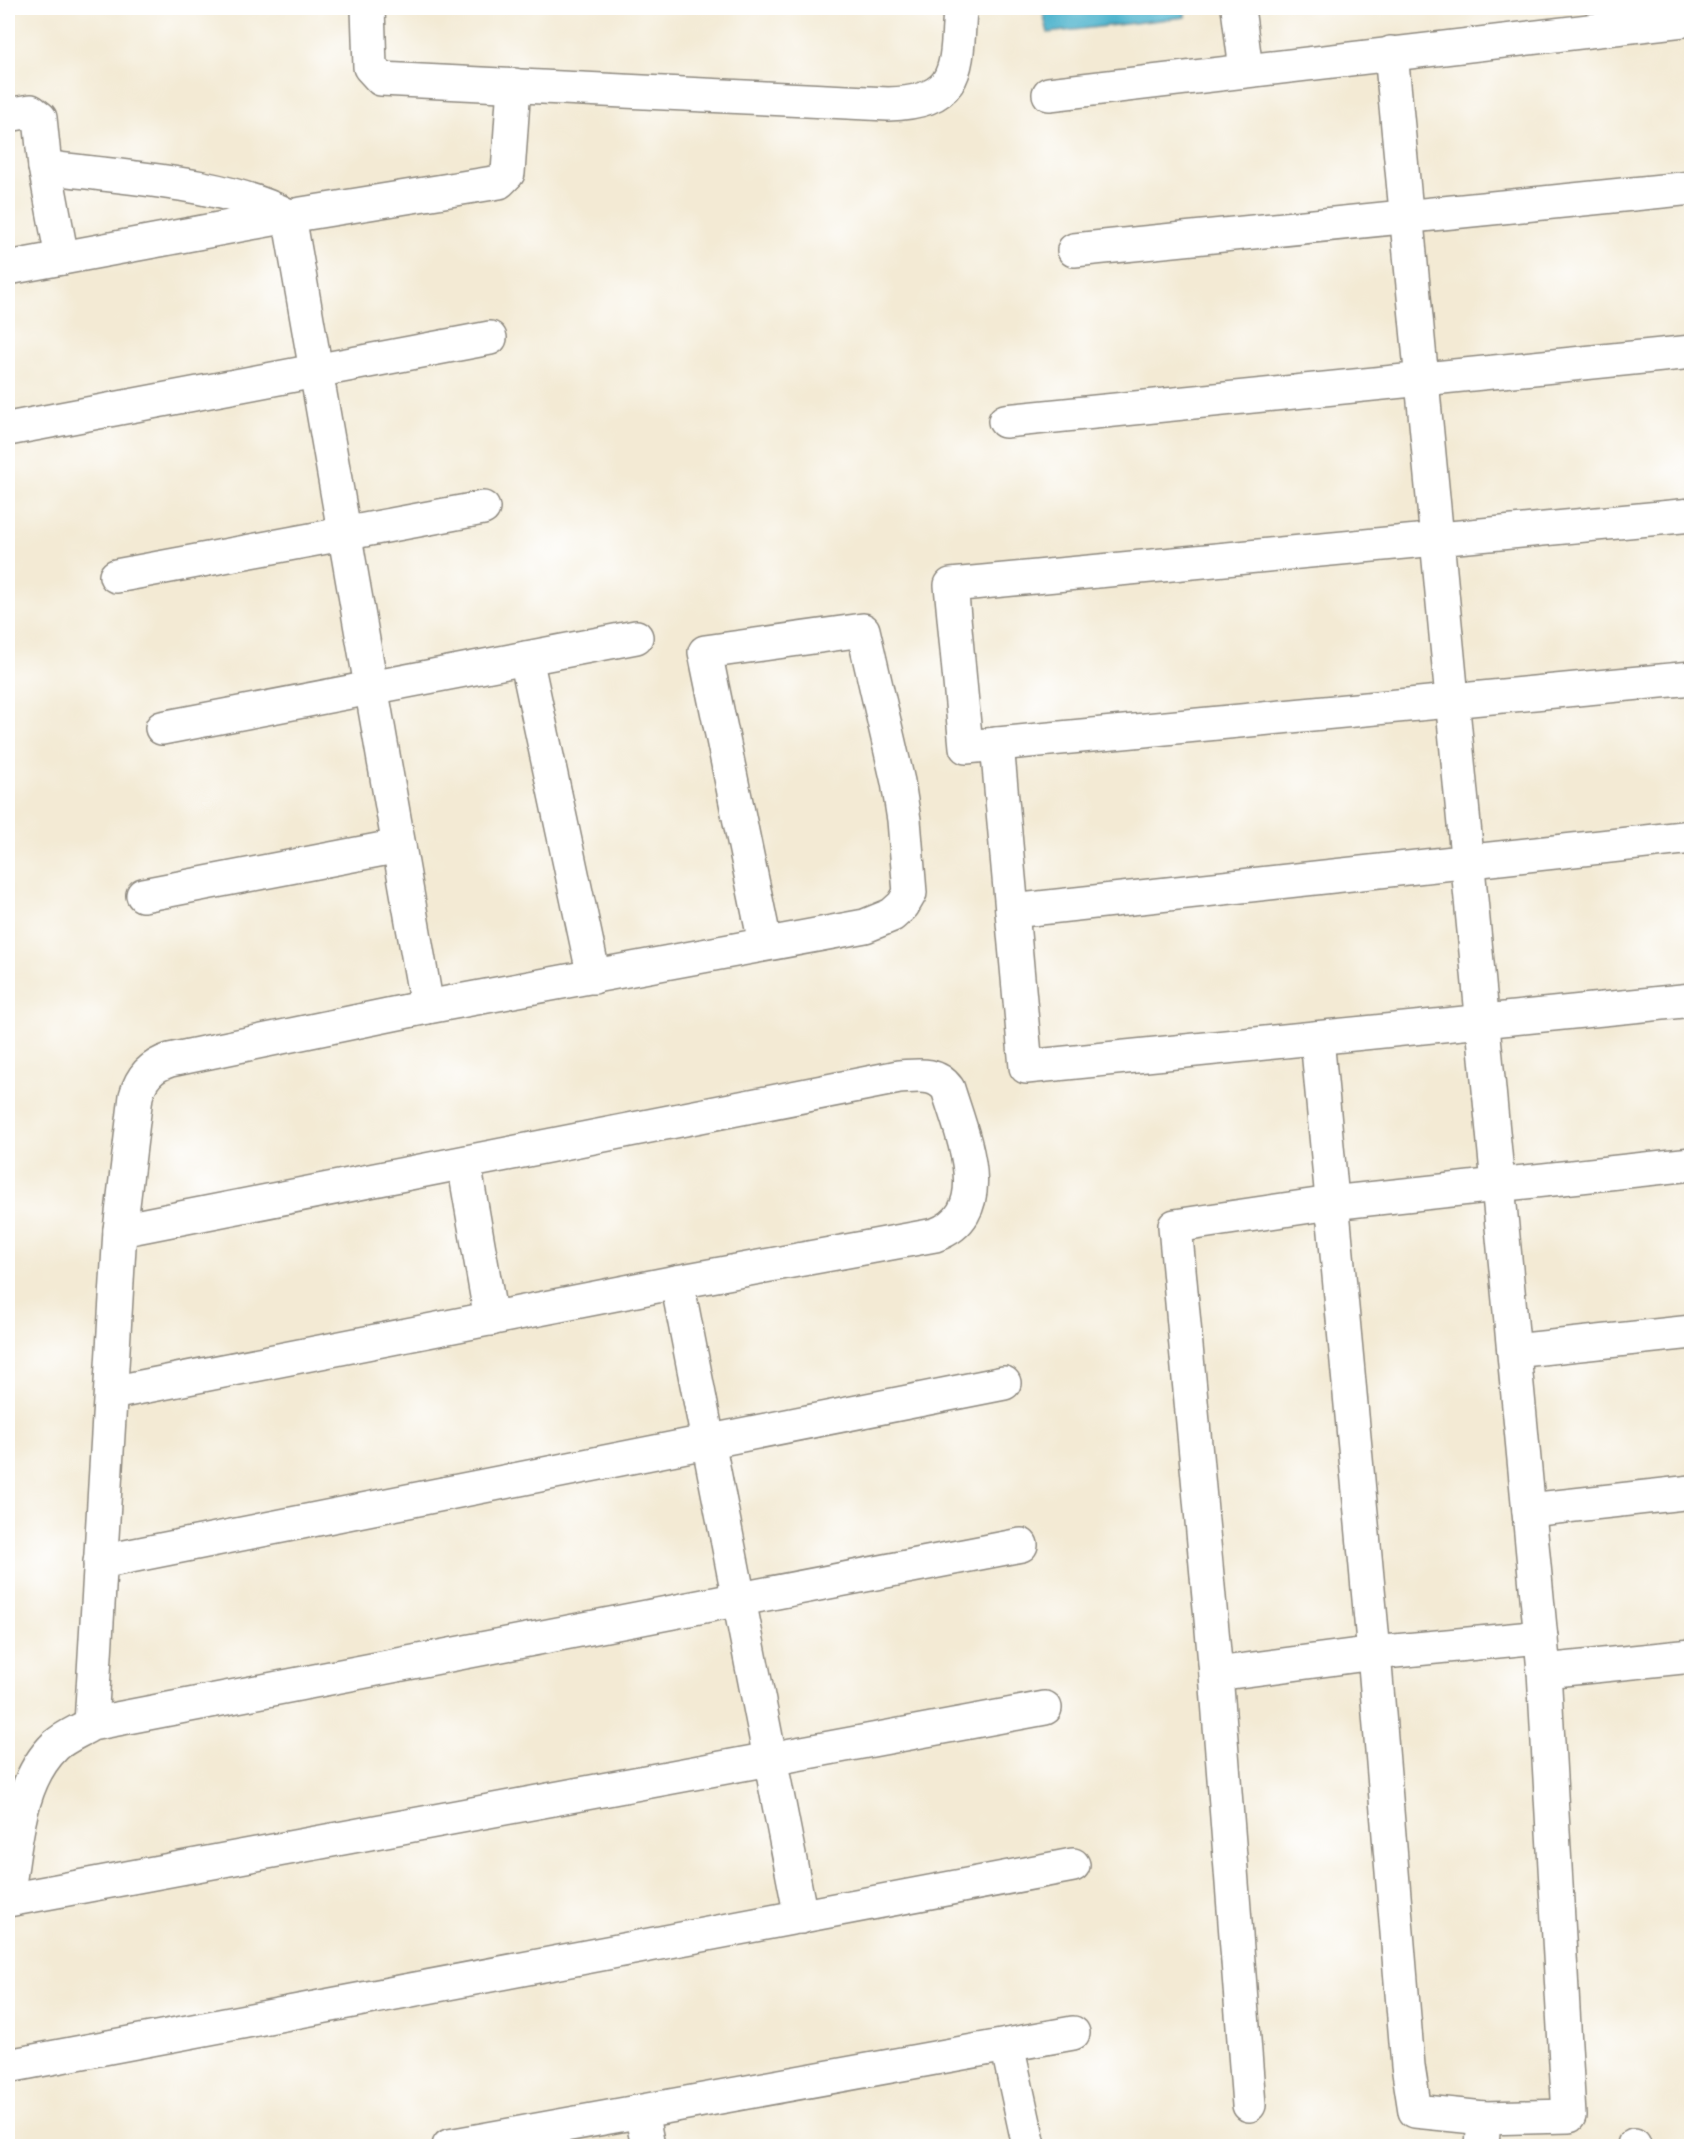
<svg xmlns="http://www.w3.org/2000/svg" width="1699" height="2154" font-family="'Libre Caslon Text',serif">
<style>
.water{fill:#4db3cc;stroke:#3c6f7c;stroke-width:1.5}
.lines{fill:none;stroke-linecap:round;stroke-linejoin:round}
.street-casing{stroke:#8f8a80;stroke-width:36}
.street{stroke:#fff;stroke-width:33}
</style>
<rect width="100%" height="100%" fill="#fff"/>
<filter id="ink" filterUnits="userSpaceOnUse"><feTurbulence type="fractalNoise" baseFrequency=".0167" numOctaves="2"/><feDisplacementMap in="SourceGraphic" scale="12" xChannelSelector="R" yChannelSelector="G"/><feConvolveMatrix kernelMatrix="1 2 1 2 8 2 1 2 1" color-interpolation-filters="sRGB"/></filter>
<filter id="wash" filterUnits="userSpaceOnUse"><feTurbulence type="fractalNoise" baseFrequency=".008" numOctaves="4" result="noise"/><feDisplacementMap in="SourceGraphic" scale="24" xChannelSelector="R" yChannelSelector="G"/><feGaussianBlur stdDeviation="1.35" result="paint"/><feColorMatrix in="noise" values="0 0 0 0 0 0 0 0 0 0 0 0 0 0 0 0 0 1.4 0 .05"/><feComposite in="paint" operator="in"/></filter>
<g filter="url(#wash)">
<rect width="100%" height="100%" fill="#f3ead4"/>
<polygon class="water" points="1042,8 1185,8 1185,17 1048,33"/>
</g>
<g filter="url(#ink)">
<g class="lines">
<defs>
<g id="street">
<path d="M368 8 370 67 381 79 888 104C962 102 956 68 960 8"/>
<polyline points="1238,8 1246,70"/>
<polyline points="1391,53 1544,1671 1692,1656"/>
<polyline points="1049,94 1692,19"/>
<polyline points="8,115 31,111 40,118 45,167 62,258"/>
<path d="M45 167C121 178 222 181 289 216L427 1007"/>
<polyline points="1074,250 1692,188"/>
<polyline points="8,268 289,216 499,182 508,173 514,85"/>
<polyline points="1005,421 1692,352"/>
<polyline points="8,429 490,338"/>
<polyline points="1692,515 951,585 966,747 1692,678"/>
<polyline points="116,576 483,508"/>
<polyline points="526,658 594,977"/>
<polyline points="162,728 636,637"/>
<polyline points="997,744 1026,1067 1692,1000"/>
<polyline points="143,895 399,846"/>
<polyline points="1012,911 1692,837"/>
<polyline points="1317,1038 1374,1653 1541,1637"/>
<polyline points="464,1163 491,1319"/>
<polyline points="677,1282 801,1917"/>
<polyline points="1514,1351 1692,1332"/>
<path d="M111 1393 677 1282 935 1235C997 1213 962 1135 948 1089 936 1072 918 1076 899 1077L120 1230"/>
<polyline points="1529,1510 1692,1492"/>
<polyline points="100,1562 1004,1383"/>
<polyline points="1216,1674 1374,1653 1408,2066 1415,2111 1484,2118 1569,2116 1544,1671"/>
<path d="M91 1724 120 1230 136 1096C141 1077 151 1066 170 1060L427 1007 865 926 892 915 903 905 910 893 904 820 898 782 863 630 705 652 765 943"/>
<path d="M8 1891C16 1843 18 1782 55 1746 64 1737 80 1731 91 1724L1021 1545"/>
<polyline points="8,1900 1045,1708"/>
<polyline points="1007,2045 1029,2146"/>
<polyline points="8,2066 1073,1865"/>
<polyline points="1249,2105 1216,1674 1175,1226 1331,1203 1692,1164"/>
<polyline points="641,2112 648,2146"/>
<polyline points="449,2146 1073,2033"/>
<polyline points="1482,2146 1484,2118"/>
<polyline points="1634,2146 1634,2145"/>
</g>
</defs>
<use href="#street" class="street-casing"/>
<use href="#street" class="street"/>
</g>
</g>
<rect width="1699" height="2154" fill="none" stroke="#fff" stroke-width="30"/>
</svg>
